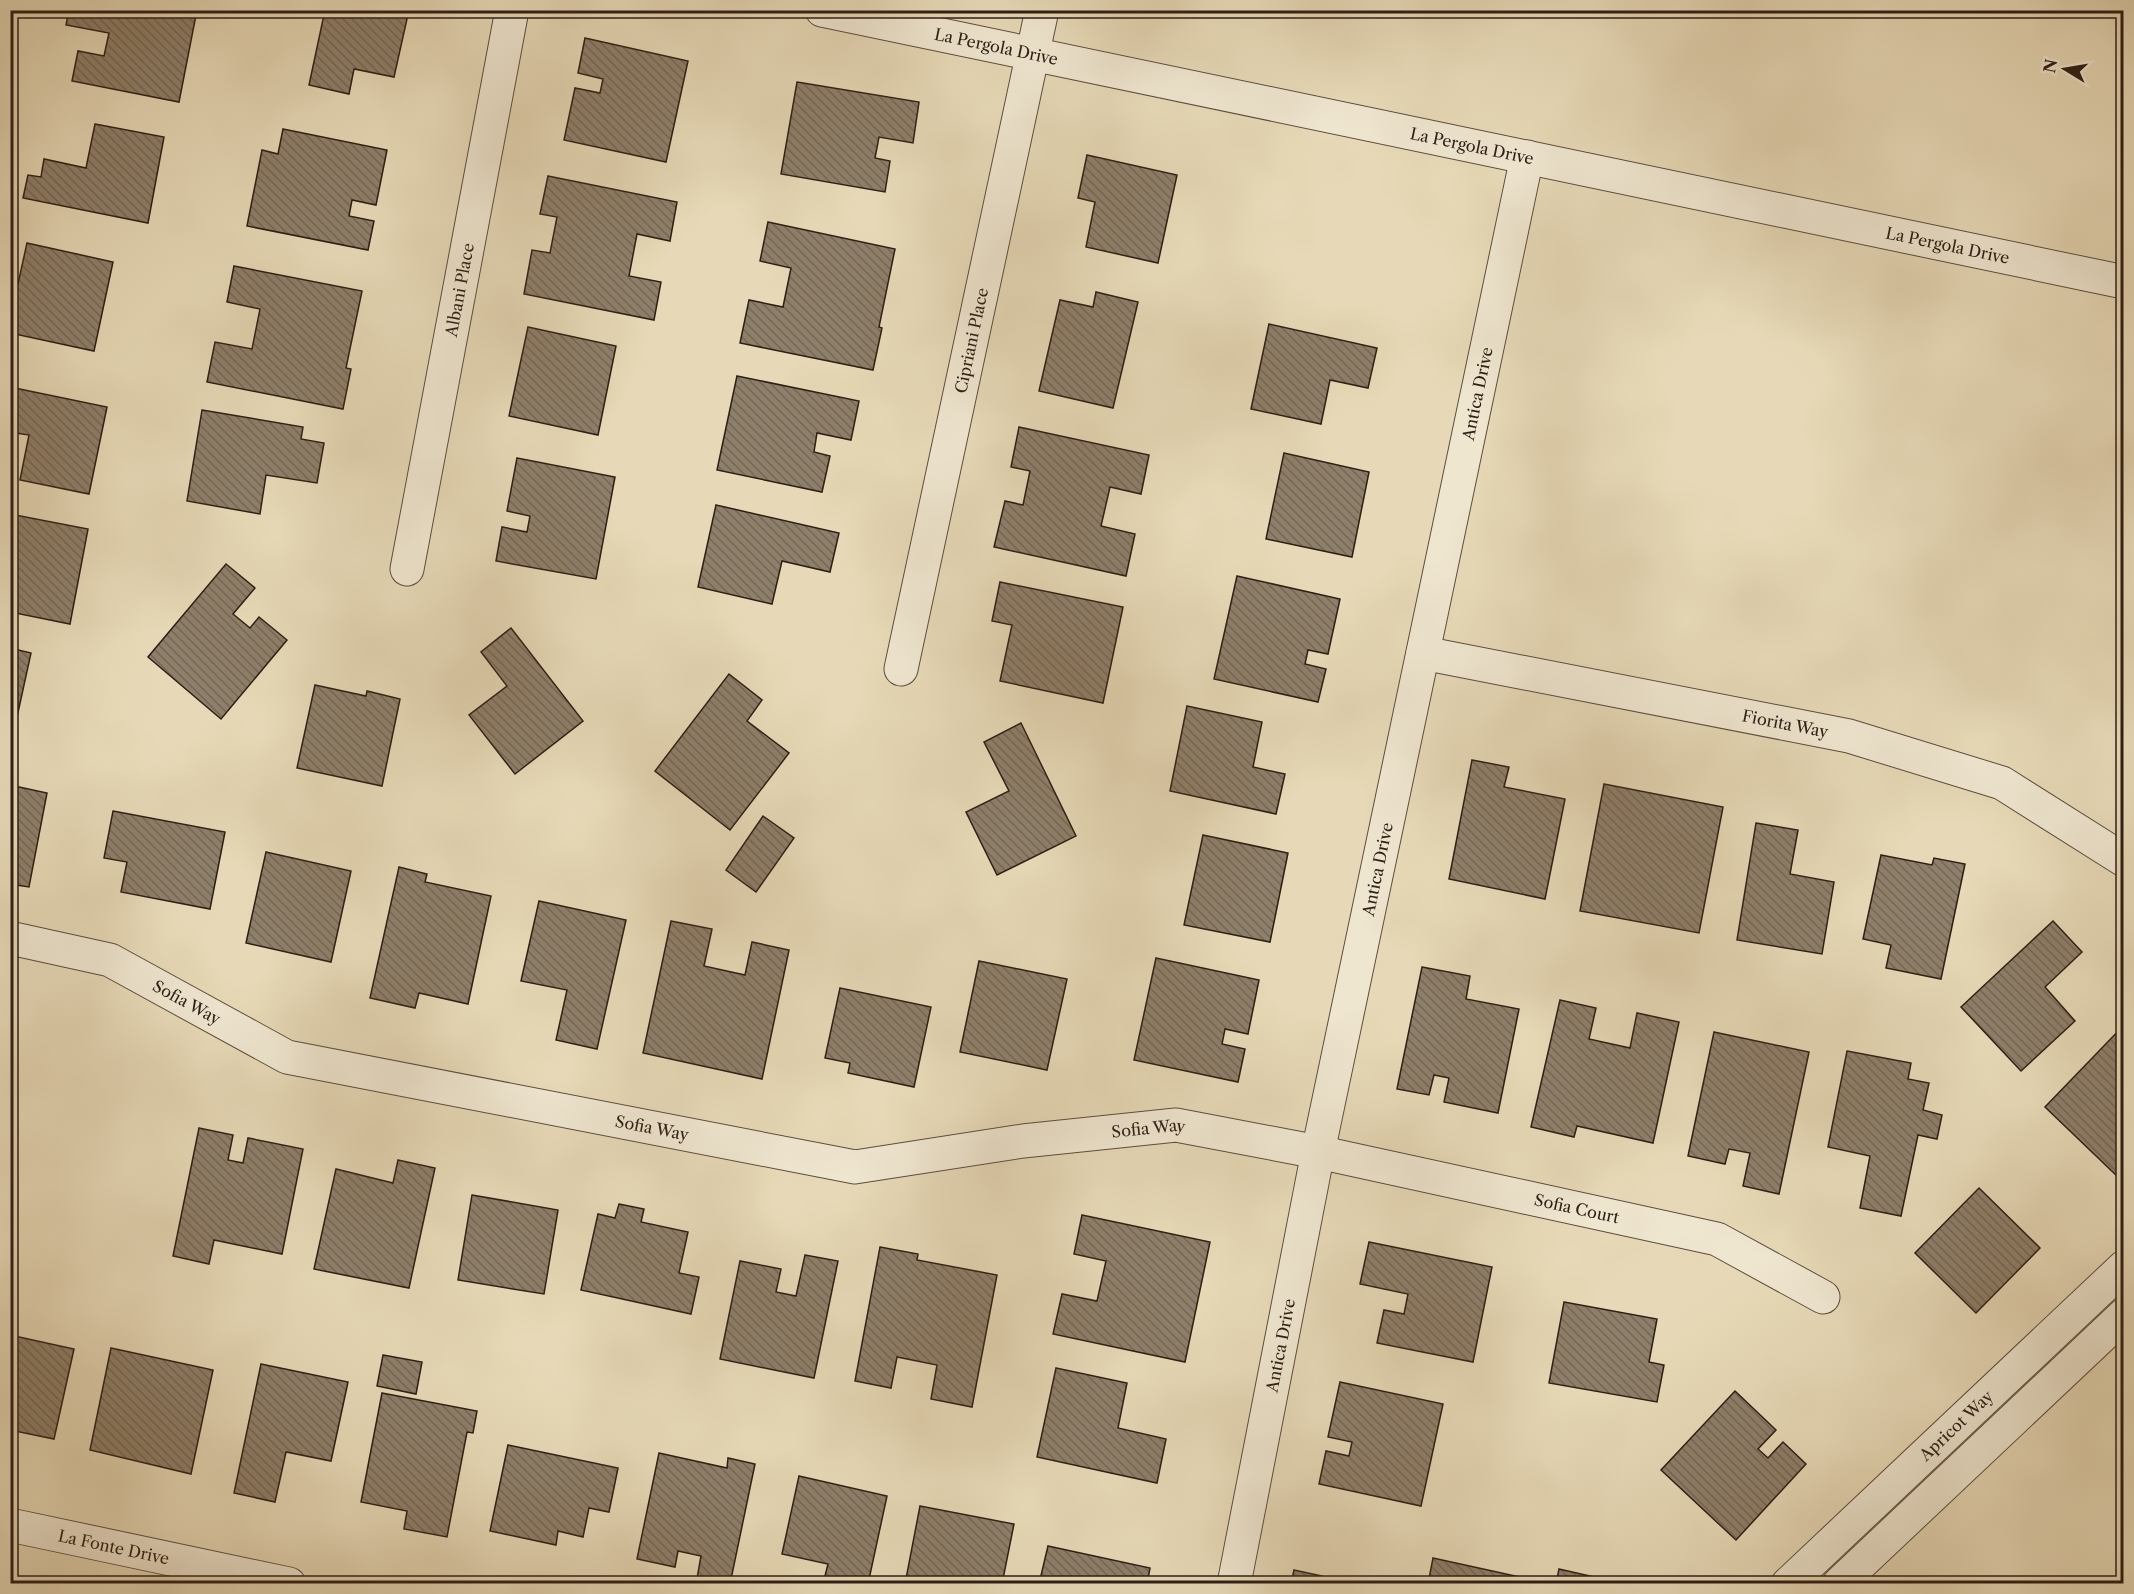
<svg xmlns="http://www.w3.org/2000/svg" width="2134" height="1594" font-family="'Libre Caslon Text',serif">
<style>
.building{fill:url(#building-back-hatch);stroke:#2e1e16;stroke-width:1.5}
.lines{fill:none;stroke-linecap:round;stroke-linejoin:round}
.minor-casing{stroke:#5c4d3e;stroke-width:35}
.minor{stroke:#efe6d0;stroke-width:33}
.labels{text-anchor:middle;stroke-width:5;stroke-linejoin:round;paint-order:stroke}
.street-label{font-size:16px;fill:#2e1e16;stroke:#efe6d0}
</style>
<defs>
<pattern id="building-back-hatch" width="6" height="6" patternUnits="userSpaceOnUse" patternTransform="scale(1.5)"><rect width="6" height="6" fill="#8e7f6a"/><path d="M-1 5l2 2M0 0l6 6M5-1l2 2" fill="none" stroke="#746756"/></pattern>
</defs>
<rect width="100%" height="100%" fill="#e7d9b7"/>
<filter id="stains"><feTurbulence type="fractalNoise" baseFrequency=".00333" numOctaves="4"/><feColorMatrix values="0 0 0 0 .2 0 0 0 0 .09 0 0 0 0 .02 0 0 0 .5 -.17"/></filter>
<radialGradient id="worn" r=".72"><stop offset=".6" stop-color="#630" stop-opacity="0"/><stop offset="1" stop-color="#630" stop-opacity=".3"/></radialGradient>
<g class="building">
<polygon points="69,10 197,10 179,102 72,81 78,51 104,56 109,33 66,25"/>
<polygon points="325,10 409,10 394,77 354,69 349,94 309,85"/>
<polygon points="585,38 688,61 666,162 564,140 575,88 600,93 603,79 578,73"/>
<polygon points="797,82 919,102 913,143 879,137 875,158 890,161 885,192 781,174"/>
<polygon points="95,124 164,137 148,223 23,198 28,175 41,177 44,159 86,168"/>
<polygon points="283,129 387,150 376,205 352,200 349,216 374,221 368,250 247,226 262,150 278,154"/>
<polygon points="1087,155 1177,175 1158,263 1086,247 1095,202 1078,198"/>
<polygon points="548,176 677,202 670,241 637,234 629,276 661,282 654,320 524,294 532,250 550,253 557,217 540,214"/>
<polygon points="768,222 895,249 879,327 882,328 873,370 740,343 749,300 783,307 791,268 760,261"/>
<polygon points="27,243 113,262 94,351 10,333 10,320"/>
<polygon points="234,266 362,291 346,368 351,369 343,409 207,382 215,342 252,349 260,309 227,302"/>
<polygon points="1096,292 1138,302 1113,408 1039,391 1060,300 1093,307"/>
<polygon points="1269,324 1377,348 1368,388 1330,380 1321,424 1251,409"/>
<polygon points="528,327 616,346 598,435 509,416"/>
<polygon points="737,376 859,401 851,440 817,433 814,452 830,456 822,492 717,470"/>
<polygon points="10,387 107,407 89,494 20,480 29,435 10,432"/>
<polygon points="202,410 303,427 301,439 324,443 317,483 266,475 260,514 187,501"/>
<polygon points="1019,427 1149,455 1141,494 1110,487 1101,526 1135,534 1126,576 994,547 1005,501 1023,505 1030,471 1011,467"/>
<polygon points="1284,453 1369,472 1352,557 1266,539"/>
<polygon points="517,458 615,477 596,579 496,561 502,527 527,532 530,516 507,511"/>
<polygon points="716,505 839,533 830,572 782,561 772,604 698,587"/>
<polygon points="10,514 88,529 70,624 10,612"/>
<polygon points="226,564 255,588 233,614 250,628 259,617 287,640 221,719 148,657"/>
<polygon points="1237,576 1340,599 1328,654 1308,650 1305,664 1326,669 1318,702 1214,679"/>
<polygon points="1000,582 1123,607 1103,703 1000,681 1012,625 992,621"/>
<polygon points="511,628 583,721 515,774 469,715 507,686 481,652"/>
<polygon points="10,648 31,653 12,740 10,740"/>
<polygon points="729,674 762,700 747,721 789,753 730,830 655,771"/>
<polygon points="315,685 366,696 367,691 400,699 382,786 297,768"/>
<polygon points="1187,706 1262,722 1253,767 1285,774 1276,814 1170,791"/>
<polygon points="1021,723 1076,836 997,875 966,812 1009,791 984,742"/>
<polygon points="1472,760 1509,767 1504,787 1565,799 1545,899 1449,879"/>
<polygon points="1604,784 1723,807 1699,933 1580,911"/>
<polygon points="10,785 47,793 29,887 10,884"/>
<polygon points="113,811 225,832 210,909 121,892 127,862 104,858"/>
<polygon points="763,816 794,838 756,892 726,870"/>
<polygon points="1756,823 1798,830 1790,874 1834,882 1822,954 1737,940"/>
<polygon points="1203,835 1288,853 1270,942 1184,925"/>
<polygon points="266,852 351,871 331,962 246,943"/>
<polygon points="1881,855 1932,865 1934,858 1965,864 1941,979 1886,968 1891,945 1863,939"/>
<polygon points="399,867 427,874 425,882 491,896 468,1004 419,993 415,1008 370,998"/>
<polygon points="539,901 626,920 597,1049 556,1040 567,990 521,981"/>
<polygon points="671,921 712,929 704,966 745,975 752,942 789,950 762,1079 643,1053"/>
<polygon points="2053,921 2082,952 2045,987 2075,1021 2021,1071 1961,1007"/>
<polygon points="1156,958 1259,980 1248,1034 1225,1029 1222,1044 1245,1049 1238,1082 1134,1060"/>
<polygon points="979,961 1067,979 1047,1070 960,1052"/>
<polygon points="1422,967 1470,976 1466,999 1519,1009 1498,1113 1444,1102 1449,1078 1434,1075 1429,1095 1397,1089"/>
<polygon points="840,988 931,1007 914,1087 848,1073 850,1063 825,1058"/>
<polygon points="1560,1000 1596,1008 1589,1039 1630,1048 1637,1013 1679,1022 1653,1143 1577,1126 1574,1137 1531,1127"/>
<polygon points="2124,1025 2124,1173 2119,1178 2045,1107"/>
<polygon points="1714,1032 1809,1052 1779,1194 1743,1186 1750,1153 1729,1149 1725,1164 1688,1156"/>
<polygon points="1847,1051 1911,1063 1908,1079 1929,1083 1923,1110 1942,1115 1937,1139 1918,1135 1901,1216 1860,1208 1870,1156 1828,1147"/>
<polygon points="199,1128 233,1135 228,1160 243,1163 248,1138 303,1149 282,1254 214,1240 209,1264 173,1256"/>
<polygon points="398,1160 435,1168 409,1288 314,1269 336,1169 393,1183"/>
<polygon points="1979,1188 2040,1248 1976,1313 1915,1253"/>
<polygon points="472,1195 558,1210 544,1294 458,1280"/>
<polygon points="619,1204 644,1209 641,1222 688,1232 679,1273 699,1277 691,1314 581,1290 598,1214 615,1218"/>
<polygon points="1082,1215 1210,1242 1185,1362 1053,1334 1062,1294 1097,1301 1106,1261 1074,1254"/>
<polygon points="1369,1242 1492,1267 1473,1362 1377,1343 1384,1310 1404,1314 1408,1294 1360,1284"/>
<polygon points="880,1247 918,1254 917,1260 997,1275 972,1407 931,1399 937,1365 897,1357 891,1388 855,1381"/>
<polygon points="805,1255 838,1261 814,1378 720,1359 740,1261 781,1269 776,1292 796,1296"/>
<polygon points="1564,1302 1657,1319 1649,1362 1664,1365 1657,1402 1549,1383"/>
<polygon points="10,1335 74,1349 54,1439 10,1430"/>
<polygon points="111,1348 213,1370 191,1474 90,1450"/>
<polygon points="383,1355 422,1362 416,1394 377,1386"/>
<polygon points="261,1364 348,1382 331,1461 286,1452 275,1502 234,1493"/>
<polygon points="1056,1368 1127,1383 1118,1428 1166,1439 1157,1483 1037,1457"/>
<polygon points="1340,1382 1443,1404 1421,1506 1319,1484 1326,1451 1349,1456 1352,1442 1328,1437"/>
<polygon points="1735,1391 1776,1430 1758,1449 1768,1458 1783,1442 1806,1464 1736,1540 1661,1470"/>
<polygon points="382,1393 477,1411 473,1433 467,1432 447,1537 404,1529 407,1511 361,1502"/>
<polygon points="508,1445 618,1468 609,1512 589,1508 583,1537 558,1531 556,1545 490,1531"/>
<polygon points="659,1453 727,1468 728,1458 755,1464 730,1584 696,1584 701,1556 678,1551 675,1567 637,1559"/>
<polygon points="799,1476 887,1496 868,1584 823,1584 828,1564 782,1554"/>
<polygon points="920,1506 1014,1524 1002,1584 905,1584"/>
<polygon points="1048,1546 1150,1568 1147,1584 1039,1584"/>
<polygon points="1433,1558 1520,1577 1518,1584 1428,1584"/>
<polygon points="1559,1569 1625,1584 1556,1584"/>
<polygon points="1294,1570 1322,1576 1320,1584 1291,1584"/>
</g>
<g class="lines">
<defs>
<g id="minor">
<path id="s1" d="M822 10 2124 282"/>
<path id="s2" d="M407 569 512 10"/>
<path id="s3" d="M1423 653 1849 736 2002 783 2124 860"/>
<path id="s4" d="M901 669 1042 10"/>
<path id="s5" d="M10 938 110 960 287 1057 855 1167 1023 1141 1176 1125 1318 1152 1717 1239 1823 1297"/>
<path id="s6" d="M10 1525 289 1584"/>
<path id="s7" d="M1234 1584 1318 1152 1527 157"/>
<path id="s8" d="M1788 1584 2124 1267"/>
<polyline points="1839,1584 2124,1315"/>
</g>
</defs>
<use href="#minor" class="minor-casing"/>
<use href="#minor" class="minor"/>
</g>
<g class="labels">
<g class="street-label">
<text dy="6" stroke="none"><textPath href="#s1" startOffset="178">La Pergola Drive</textPath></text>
<text dy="6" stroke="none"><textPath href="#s1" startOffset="664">La Pergola Drive</textPath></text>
<text dy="6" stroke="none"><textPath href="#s1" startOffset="1150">La Pergola Drive</textPath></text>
<text dy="6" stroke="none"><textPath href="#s2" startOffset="284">Albani Place</textPath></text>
<text dy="6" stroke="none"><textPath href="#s4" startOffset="336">Cipriani Place</textPath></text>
<text dy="6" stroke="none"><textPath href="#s7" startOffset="1215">Antica Drive</textPath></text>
<text dy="6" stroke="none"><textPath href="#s3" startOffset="369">Fiorita Way</textPath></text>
<text dy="6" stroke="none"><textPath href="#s7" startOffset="729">Antica Drive</textPath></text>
<text dy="6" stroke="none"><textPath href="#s5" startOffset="190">Sofia Way</textPath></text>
<text dy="6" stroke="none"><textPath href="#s5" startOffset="676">Sofia Way</textPath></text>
<text dy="6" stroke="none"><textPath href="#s5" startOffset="1179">Sofia Way</textPath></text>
<text dy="6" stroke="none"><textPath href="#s5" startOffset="1616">Sofia Court</textPath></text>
<text dy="6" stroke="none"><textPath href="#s7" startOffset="243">Antica Drive</textPath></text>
<text dy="6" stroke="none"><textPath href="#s8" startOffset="231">Apricot Way</textPath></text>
<text dy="6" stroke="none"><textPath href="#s6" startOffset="106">La Fonte Drive</textPath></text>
</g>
</g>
<rect width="2134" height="1594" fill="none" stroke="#e7d9b7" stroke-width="36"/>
<rect x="12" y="12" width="2110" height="1570" fill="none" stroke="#2e1e16" stroke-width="3"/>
<rect x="18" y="18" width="2098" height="1558" fill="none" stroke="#2e1e16" stroke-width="1.5"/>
<g transform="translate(2065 69) rotate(281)" stroke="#efe6d0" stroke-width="4.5" paint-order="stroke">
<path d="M0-4.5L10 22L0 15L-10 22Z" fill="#2e1e16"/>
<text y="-9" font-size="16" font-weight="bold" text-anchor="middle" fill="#2e1e16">N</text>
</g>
<rect width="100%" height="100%" filter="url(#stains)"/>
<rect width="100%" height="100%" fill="url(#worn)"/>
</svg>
